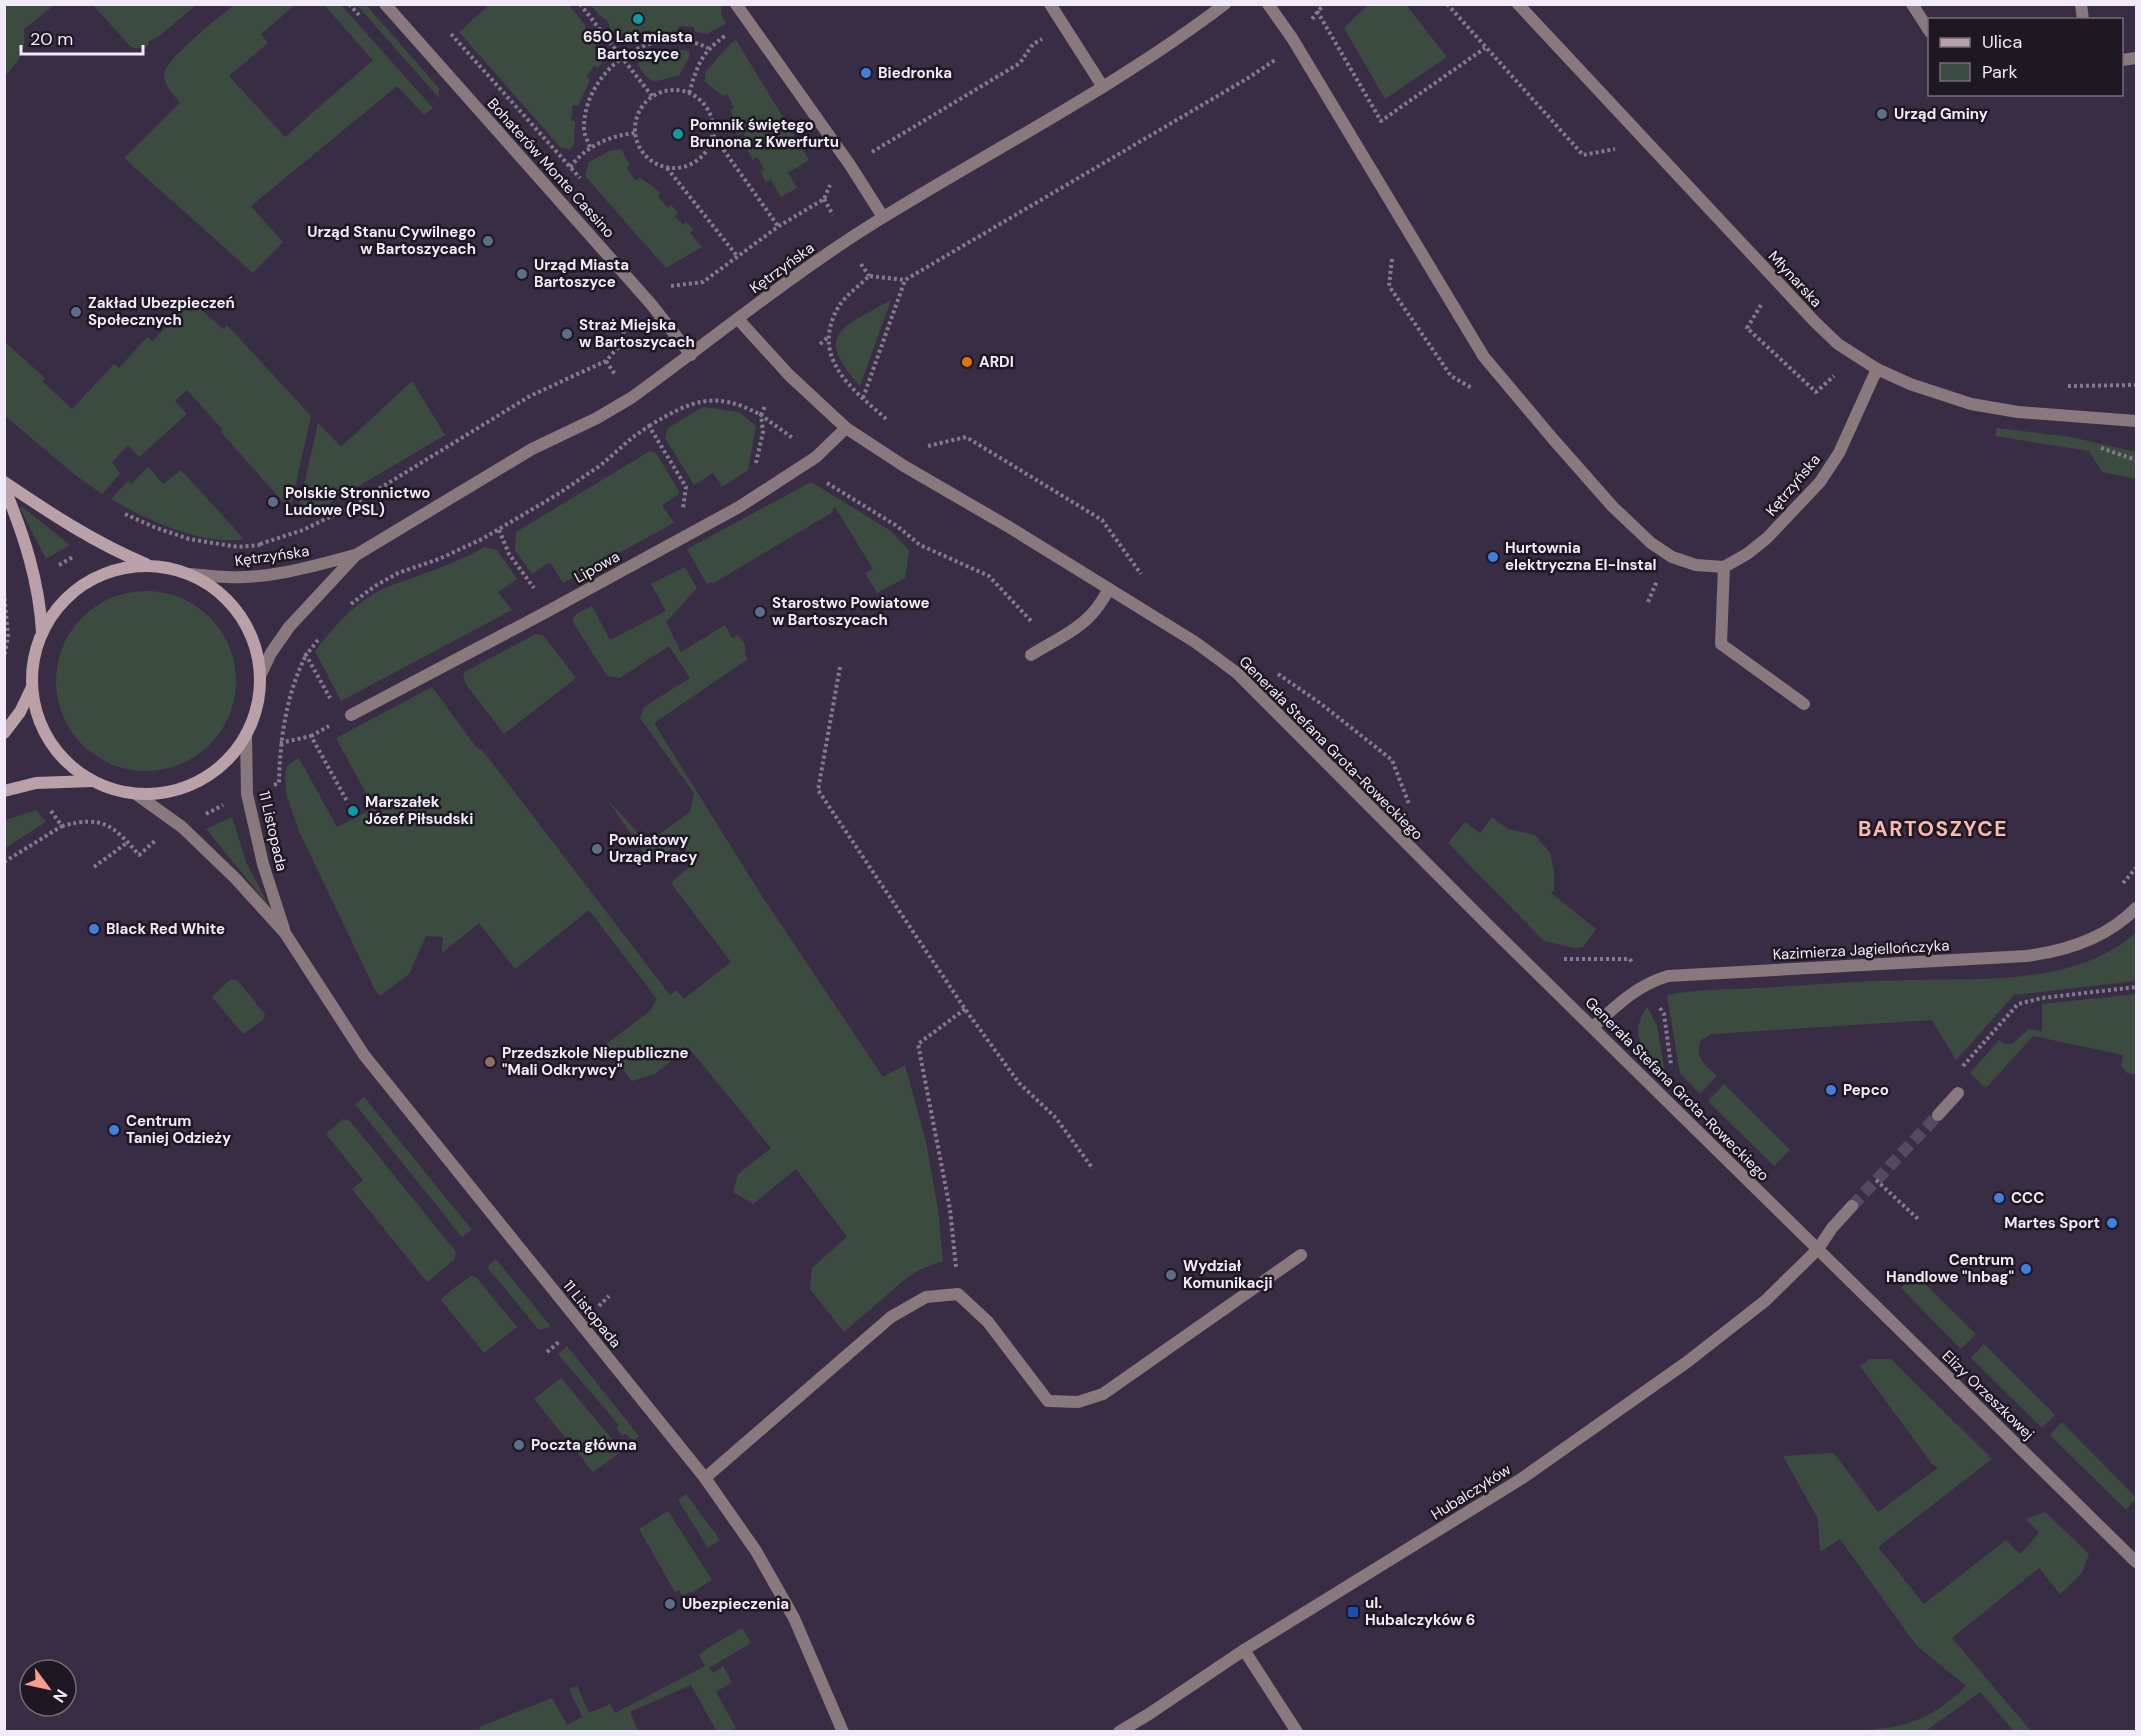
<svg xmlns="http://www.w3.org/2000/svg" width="2141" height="1736" font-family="'DM Sans',sans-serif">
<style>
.green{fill:#3c4b3f}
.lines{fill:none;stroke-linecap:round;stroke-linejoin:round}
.street-tunnel{stroke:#554960;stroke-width:12;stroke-dasharray:12 6;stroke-linecap:butt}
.path{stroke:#847a8e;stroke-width:4;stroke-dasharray:3 3;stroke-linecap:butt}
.lane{stroke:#89797d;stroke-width:12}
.street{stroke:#89797d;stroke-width:12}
.secondary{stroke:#baa1a7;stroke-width:12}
.culture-dot{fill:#0f9aa8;stroke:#1e1823;stroke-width:2}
.shop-dot{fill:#3f7fe0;stroke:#1e1823;stroke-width:2}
.service-dot{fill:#5c6f8a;stroke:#1e1823;stroke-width:2}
.food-dot{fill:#e8710a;stroke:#1e1823;stroke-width:2}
.education-dot{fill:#8d6e63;stroke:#1e1823;stroke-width:2}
.transit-dot{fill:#1a4fb4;stroke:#1e1823;stroke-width:2}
.labels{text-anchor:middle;stroke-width:5;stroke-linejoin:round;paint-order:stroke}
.poi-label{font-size:15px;font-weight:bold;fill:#f1eaf9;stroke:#1e1823;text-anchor:start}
.street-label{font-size:15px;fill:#f1eaf9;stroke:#1e1823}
.district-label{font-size:21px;font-weight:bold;letter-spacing:1.5px;fill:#fcb9af;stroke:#1e1823}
</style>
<rect width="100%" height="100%" fill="#392d45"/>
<g class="green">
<path d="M5 4 54 5 24 29C26 53 20 59 5 76Z"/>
<path d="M235 4 295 5 261 34 268 43 229 76 285 137 373 60 324 5H341L433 108 424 115 397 86 251 206 283 242 253 273 124 158 180 103C174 95 165 87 164 76 162 61 221 16 235 4Z"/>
<polygon points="564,4 571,7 585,25 587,34 590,37 596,40 607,56 598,68 594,66 586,77 590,80 578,106 573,105 571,120 575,122 574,144 570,149 561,148 459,32 489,5"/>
<polygon points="1369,4 1406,5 1447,57 1385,99 1344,28"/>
<polygon points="93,5 196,5 159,36 148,42 149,44 145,48 134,48 130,46"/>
<polygon points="357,5 366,5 439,88 439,98"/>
<polygon points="591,5 722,5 721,14 726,24 707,34 695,32 694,27 679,26 678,32 652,34 650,30 635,34 637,39 623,44 610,28 607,20 599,15"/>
<polygon points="736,40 809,160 788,173 797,188 781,197 771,180 766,182 760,171 764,169 757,157 753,160 747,149 750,146 743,133 738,135 736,132 731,110 734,107 727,94 723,96 705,82 705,73 707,70 731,43"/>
<path d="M682 50 688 51 690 55 679 76C656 78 654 91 638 65L640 59 658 52Z"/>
<polygon points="621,149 630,165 627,168 635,180 640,178 654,187 660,193 658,197 668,208 671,205 678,213 675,216 683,225 686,222 693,229 690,233 702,247 666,268 585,176 589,162 609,151"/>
<polygon points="190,300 222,328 224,329 227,325 311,416 291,505 284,503 221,432 223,430 187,390 175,401 187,414 139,457 128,445 112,462 120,474 102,494 74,474 5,416 5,342 45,378 42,381 72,409 114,364 119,368 147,337 153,341"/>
<path d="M891 300 860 386C812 333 844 327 891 300Z"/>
<polygon points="412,381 445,435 315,512 299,507 318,423 341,447"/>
<polygon points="703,407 739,412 756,426 748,470 722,487 713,473 694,485 665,438 668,428"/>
<polygon points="1997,428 2071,437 2136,452 2136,479 2102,472 2089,451 1995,436"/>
<polygon points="650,451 656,453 680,493 662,505 674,523 563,583 550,562 532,574 515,550 516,532"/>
<path d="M148 467 163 484 181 470 244 539C202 546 147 520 111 499L128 481 131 484Z"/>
<polygon points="811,482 891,531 909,551 905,578 877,593 865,573 873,569 835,507 832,510 833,512 712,584 711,582 707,584 687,549"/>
<polygon points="21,506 70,545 46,559 20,508"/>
<path d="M485 547 497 550 517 579 498 592 512 610 341 701 315 651C332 629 351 607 375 593 388 585 403 582 417 576 441 568 463 559 485 547Z"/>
<polygon points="685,567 697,588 666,622 681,652 725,625 732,638 738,635 745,645 745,654 748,659 654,723 760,893 883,1077 905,1065 926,1142 938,1209 943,1261 919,1270 904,1280 844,1332 810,1289 812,1268 847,1237 796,1169 753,1204 733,1192 738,1174 771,1148 688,1047 655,1074 632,1081 608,1050 606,1044 650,1011 657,999 589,910 515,969 479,923 442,953 443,937 426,936 409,974 380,996 375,990 299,831 286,794 285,773 288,765 299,758 337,827 374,808 336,738 432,687 476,747 483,751 670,995 676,990 684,999 731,962 671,883 695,862 680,842 651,863 607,799 647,843 690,812 694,793 640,718 644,707 690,678 669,646 620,678 607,676 574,624 573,619 576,614 592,606 610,640 666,611 651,584"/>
<circle cx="146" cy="681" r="90"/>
<polygon points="536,634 543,635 546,639 576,678 504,734 465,683 463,675 466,671"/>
<polygon points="36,810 46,822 5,848 5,820"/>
<polygon points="232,817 246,862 269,906 206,829"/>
<polygon points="1492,817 1508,829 1535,835 1550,853 1554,872 1554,891 1551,893 1596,929 1583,947 1574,948 1544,941 1448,843 1465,822 1480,833"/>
<path d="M2136 933V981L2014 995 1956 1060 1932 1020 1711 1034 1701 1040C1693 1057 1706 1065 1717 1076L1700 1094 1680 1073 1667 995C1696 989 1728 990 1758 988 1808 985 1858 981 1909 980 1986 978 2073 986 2136 933Z"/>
<polygon points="231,979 237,980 265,1014 263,1020 243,1034 212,997"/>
<polygon points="2136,994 2136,1075 2127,1073 2121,1066 2123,1055 2033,1036 1986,1088 1970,1073 1999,1040 2004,1044 2012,1044 2029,1029 2042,1031 2042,1004"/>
<path d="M1647 1007 1657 1025 1665 1073C1644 1052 1627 1037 1647 1007Z"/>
<polygon points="1724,1084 1790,1150 1774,1166 1708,1101"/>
<polygon points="364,1097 472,1230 462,1237 355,1104"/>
<polygon points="343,1119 350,1121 456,1252 455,1259 427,1282 352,1189 363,1180 326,1134"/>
<polygon points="496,1259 551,1327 539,1330 487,1267"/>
<polygon points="1915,1274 1976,1334 1961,1349 1901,1288"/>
<polygon points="471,1276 476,1277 517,1327 484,1353 441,1300 451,1290"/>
<polygon points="1984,1344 2055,1415 2042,1428 1971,1358"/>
<polygon points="567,1346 639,1436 633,1441 626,1434 623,1436 616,1428 619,1425 558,1354"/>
<path d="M1870 1359H1891L1992 1459 1878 1547 1924 1604 2006 1540 2020 1554 2039 1533 2026 1519 2045 1512 2089 1554 2081 1574 2060 1594 2039 1568 1952 1638 2031 1731H2014L1980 1692 1926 1731H1854C1904 1728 1929 1722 1966 1686L1916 1645 1840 1539 1820 1552 1818 1519 1783 1456 1834 1453 1878 1512 1938 1468 1932 1464 1860 1366Z"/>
<polygon points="561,1378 622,1451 593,1472 534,1399"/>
<polygon points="2062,1422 2136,1498 2126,1510 2050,1435"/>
<polygon points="686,1494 720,1540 708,1548 678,1500"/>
<polygon points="668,1511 712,1580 691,1593 690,1592 682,1596 679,1590 675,1592 639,1529"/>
<polygon points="742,1628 751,1643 709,1668 713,1673 723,1666 732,1682 716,1692 736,1728 725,1731 716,1730 691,1685 630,1712 638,1731 481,1732 479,1727 552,1698 567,1725 582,1717 569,1689 577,1686 589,1713 610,1704 615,1713 705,1666 699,1655 708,1648"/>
</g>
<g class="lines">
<polyline class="street-tunnel" points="1852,1206 1938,1115"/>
<g class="path">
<polyline points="349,4 359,15"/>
<polyline points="580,4 652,96"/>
<polyline points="1447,4 1583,155 1615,149"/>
<polyline points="1317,11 1381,121 1485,48"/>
<polyline points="1312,19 1324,4"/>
<polyline points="451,34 580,178"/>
<circle cx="674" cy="129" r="39"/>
<path d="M689 93C698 64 701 53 726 35"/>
<polyline points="713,135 778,226"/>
<path d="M590 147C588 141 584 135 584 129 583 70 653 20 708 48"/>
<polyline points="872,152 1020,63 1033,44 1042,39"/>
<path d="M570 167C587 146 608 136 635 133"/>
<polyline points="667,168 737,256"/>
<polyline points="824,199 833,215"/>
<polyline points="1392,259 1389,286 1451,376 1472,388"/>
<polyline points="861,264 869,276"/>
<polyline points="671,286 703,282 779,226 824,199 830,185"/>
<polyline points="1761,305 1747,328 1816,392 1834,376"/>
<polyline points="820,344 827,338"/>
<polyline points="606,361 616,376"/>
<polyline points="2068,386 2136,385"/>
<polyline points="863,398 905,280"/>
<path d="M886 419C851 388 809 357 839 306 846 295 860 285 869 276L905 280 1248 78 1275 60"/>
<path d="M649 426C692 400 715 390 761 415L765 406"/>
<polyline points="928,446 966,437 1102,520 1141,574"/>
<polyline points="2101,448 2136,460"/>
<polyline points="756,463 763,432 761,415 794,439"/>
<polyline points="827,483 897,526 920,545 989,576 1032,622"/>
<polyline points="125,514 154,527 189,539 238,547 260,545"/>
<polyline points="499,530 509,554 534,588"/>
<polyline points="260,544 303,530 346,509 530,396 606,361 621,344 626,321"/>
<polyline points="59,565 73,557"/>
<polyline points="4,592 8,636 4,658"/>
<polyline points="1648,602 1657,581"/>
<polyline points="351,604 375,586 398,573 439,559 482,539 558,494 601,465 633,437 649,426 686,487 683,508"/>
<polyline points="318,640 306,655 330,698"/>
<polyline points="840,667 818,790 965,1009 1019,1083 1056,1118 1093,1169"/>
<polyline points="1278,674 1320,703 1392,760 1409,804"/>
<polyline points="311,736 329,726"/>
<polyline points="280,743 311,736 347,801"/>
<path d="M274 785 279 783C280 739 286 695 306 655L305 653"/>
<path d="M51 811 62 826C103 815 113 825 139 855L155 841"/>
<polyline points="206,814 223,805"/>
<polyline points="4,862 62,826"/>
<polyline points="94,867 128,842"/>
<polyline points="2123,883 2136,868"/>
<polyline points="1564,959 1630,959 1632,963"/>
<polyline points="1660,1008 1664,1014 1671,1065"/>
<polyline points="1963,1066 2018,1004 2042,998 2136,987"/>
<polyline points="1876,1180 1918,1219"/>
<polyline points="956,1267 950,1209 918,1044 965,1009"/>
<polyline points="599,1306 609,1296"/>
<polyline points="547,1352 560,1341"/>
</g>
<g class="lane">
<polyline points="736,4 850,165 883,217"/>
<polyline points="1050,4 1103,87"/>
<polyline points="1724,567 1721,644 1804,704"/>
<path d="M1031 655C1053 641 1080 630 1096 609 1101 603 1105 596 1109 589"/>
<polyline points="351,715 550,610 739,507 816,457 846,428"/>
<polyline points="705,1478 891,1317 926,1297 958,1294 988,1322 1048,1401 1078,1402 1103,1394 1301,1255"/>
<polyline points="1244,1650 1297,1732"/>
</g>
<g class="street">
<polyline points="385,4 651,304 691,355"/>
<polyline points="1268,4 1292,38 1484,357 1553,439 1613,507 1651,543 1672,557 1696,565 1724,567 1747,554 1767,538 1820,482 1839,453 1877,369"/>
<polyline points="1518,4 1815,322 1838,344 1877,369 1910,384 1971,404 2018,412 2136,421"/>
<polyline points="1912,4 1930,32"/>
<polyline points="2081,4 2083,20"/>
<polyline points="2122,60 2136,58"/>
<polyline points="738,319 789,375 846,428 904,466 1009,527 1195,642 1237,673 1488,925 2136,1562"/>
<path d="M190 574C203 575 215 577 227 577 270 579 314 566 355 555"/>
<path d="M260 676 271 653 289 627 356 555 532 449 597 418 631 398C714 338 794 272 882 218 997 147 1117 86 1225 4"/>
<polyline points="246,734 247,794 263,864 284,929"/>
<polyline points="136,794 182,827 235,878 285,933 364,1055 705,1478 756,1551 794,1618 843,1732"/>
<path d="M1593 1027C1616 1006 1637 985 1668 976L2026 956C2066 951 2107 938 2136 908"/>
<polyline points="1938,1115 1958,1093"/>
<polyline points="1119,1732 1149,1714 1244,1650 1521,1479 1687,1362 1765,1301 1818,1249 1832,1228 1852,1206"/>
</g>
<g class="secondary">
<path d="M4 482C50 513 95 543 146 564"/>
<path d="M4 487C24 535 39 581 42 632"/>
<circle cx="146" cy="680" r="114"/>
<polyline points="4,733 20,712 32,687"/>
<polyline points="4,791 36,783 92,781"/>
</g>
</g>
<g class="culture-dot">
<circle cx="638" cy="19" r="6"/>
<circle cx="678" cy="134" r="6"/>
<circle cx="353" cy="811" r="6"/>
</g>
<g class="shop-dot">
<circle cx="866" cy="73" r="6"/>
<circle cx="1493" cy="557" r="6"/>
<circle cx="94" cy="929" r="6"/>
<circle cx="1831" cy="1090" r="6"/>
<circle cx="114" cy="1130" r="6"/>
<circle cx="1999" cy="1198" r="6"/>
<circle cx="2112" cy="1223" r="6"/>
<circle cx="2026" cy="1269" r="6"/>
</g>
<g class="service-dot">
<circle cx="1882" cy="114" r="6"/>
<circle cx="488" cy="241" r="6"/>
<circle cx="522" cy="274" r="6"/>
<circle cx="76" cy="312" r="6"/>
<circle cx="567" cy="334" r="6"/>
<circle cx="273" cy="502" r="6"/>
<circle cx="760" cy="612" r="6"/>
<circle cx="597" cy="849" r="6"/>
<circle cx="1171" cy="1275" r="6"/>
<circle cx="519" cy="1445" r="6"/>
<circle cx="670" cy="1604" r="6"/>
</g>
<circle class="food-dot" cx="967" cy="362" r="6"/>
<circle class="education-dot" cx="490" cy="1062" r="6"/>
<rect class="transit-dot" x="1347" y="1606" width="12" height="12" rx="3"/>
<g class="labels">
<g class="poi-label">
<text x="638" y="42" text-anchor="middle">650 Lat miasta<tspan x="638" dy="17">Bartoszyce</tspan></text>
<text x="878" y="78">Biedronka</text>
<text x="1894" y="119">Urząd Gminy</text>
<text x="690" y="130">Pomnik świętego<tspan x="690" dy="17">Brunona z Kwerfurtu</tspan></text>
<text x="476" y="237" text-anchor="end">Urząd Stanu Cywilnego<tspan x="476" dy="17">w Bartoszycach</tspan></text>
<text x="534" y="270">Urząd Miasta<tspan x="534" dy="17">Bartoszyce</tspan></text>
<text x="88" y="308">Zakład Ubezpieczeń<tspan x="88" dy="17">Społecznych</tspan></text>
<text x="579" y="330">Straż Miejska<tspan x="579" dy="17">w Bartoszycach</tspan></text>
<text x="979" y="367">ARDI</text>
<text x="285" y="498">Polskie Stronnictwo<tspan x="285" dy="17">Ludowe (PSL)</tspan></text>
<text x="1505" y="553">Hurtownia<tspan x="1505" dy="17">elektryczna El-Instal</tspan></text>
<text x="772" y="608">Starostwo Powiatowe<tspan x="772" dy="17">w Bartoszycach</tspan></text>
<text x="365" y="807">Marszałek<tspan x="365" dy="17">Józef Piłsudski</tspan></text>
<text x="609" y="845">Powiatowy<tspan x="609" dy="17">Urząd Pracy</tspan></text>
<text x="106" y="934">Black Red White</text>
<text x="502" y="1058">Przedszkole Niepubliczne<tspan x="502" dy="17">"Mali Odkrywcy"</tspan></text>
<text x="1843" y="1095">Pepco</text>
<text x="126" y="1126">Centrum<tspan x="126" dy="17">Taniej Odzieży</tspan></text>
<text x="2011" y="1203">CCC</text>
<text x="2100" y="1228" text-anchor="end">Martes Sport</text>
<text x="2014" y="1265" text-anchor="end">Centrum<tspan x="2014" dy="17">Handlowe "Inbag"</tspan></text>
<text x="1183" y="1271">Wydział<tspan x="1183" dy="17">Komunikacji</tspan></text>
<text x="531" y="1450">Poczta główna</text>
<text x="1365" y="1608">ul.<tspan x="1365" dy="17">Hubalczyków 6</tspan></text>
<text x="682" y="1609">Ubezpieczenia</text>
</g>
<g class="street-label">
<text transform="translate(551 168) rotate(48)" y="5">Bohaterów Monte Cassino</text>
<text transform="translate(782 268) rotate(-36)" y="5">Kętrzyńska</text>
<text transform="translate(1795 279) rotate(47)" y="5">Młynarska</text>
<text transform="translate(1793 485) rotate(-50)" y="5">Kętrzyńska</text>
<text transform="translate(272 556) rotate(-8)" y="5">Kętrzyńska</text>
<text transform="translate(597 567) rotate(-29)" y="5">Lipowa</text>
<text transform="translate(1331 748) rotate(45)" y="5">Generała Stefana Grota-Roweckiego</text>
<text transform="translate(273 831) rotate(77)" y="5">11 Listopada</text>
<text transform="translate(1861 950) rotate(-3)" y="5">Kazimierza Jagiellończyka</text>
<text transform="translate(1677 1089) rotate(45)" y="5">Generała Stefana Grota-Roweckiego</text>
<text transform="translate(592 1314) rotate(51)" y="5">11 Listopada</text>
<text transform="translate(1988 1395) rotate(44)" y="5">Elizy Orzeszkowej</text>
<text transform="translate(1471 1492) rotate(-32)" y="5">Hubalczyków</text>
</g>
<g class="district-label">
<text x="1933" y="836">BARTOSZYCE</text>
</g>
</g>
<rect width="2141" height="1736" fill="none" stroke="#f1eaf9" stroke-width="12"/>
<rect x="1928" y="18" width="195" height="78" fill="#1e1823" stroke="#726c79" stroke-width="1.5"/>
<rect x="1940" y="38" width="30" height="9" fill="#baa1a7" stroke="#726c79" stroke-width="1.5"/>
<text x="1982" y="48" font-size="18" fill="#f1eaf9">Ulica</text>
<rect x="1940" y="63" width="30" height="18" fill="#3c4b3f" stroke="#726c79" stroke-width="1.5"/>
<text x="1982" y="78" font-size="18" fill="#f1eaf9">Park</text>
<g transform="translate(48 1688) rotate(123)"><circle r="28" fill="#1e1823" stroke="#726c79" stroke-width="1.5"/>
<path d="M0-4.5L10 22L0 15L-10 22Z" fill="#f59d8f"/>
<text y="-9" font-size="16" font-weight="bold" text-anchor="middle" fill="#f1eaf9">N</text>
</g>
<path d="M21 45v9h122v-9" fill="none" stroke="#f1eaf9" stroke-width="3"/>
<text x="30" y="45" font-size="18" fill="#f1eaf9" stroke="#1e1823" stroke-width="4.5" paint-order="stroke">20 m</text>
</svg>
